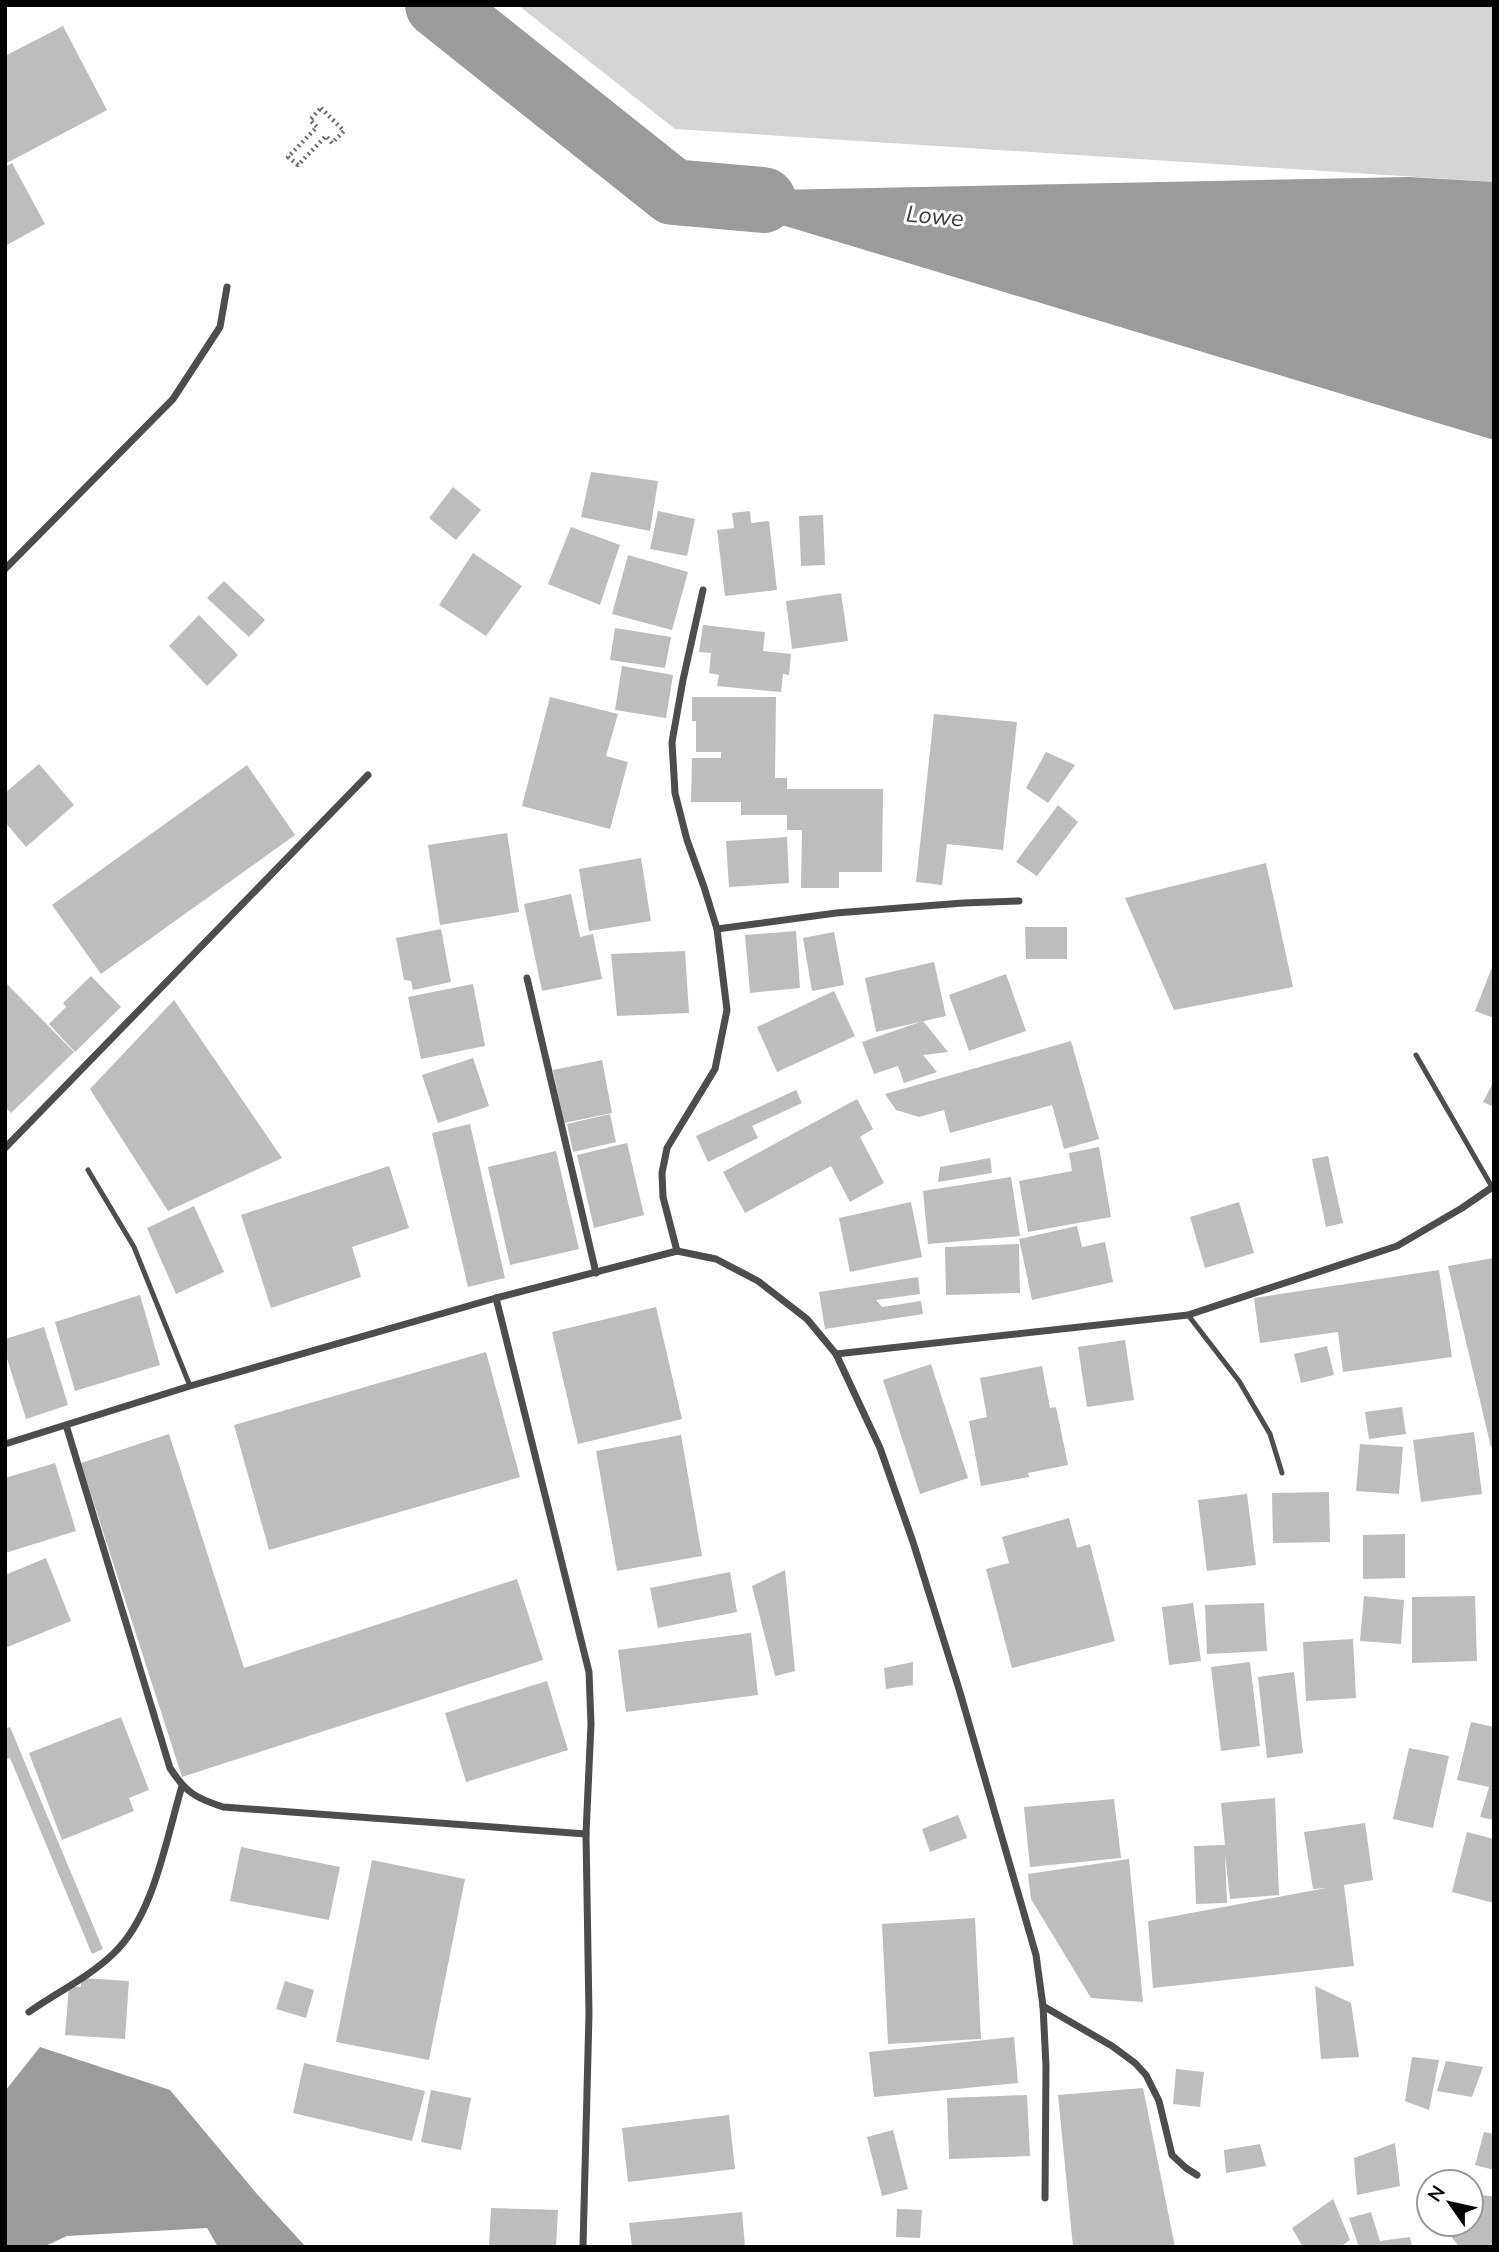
<svg xmlns="http://www.w3.org/2000/svg" width="1499" height="2252" font-family="Mulish,sans-serif">
<style>
.green{fill:#d4d4d4}
.water{fill:#9b9b9b}
.lines{fill:none;stroke-linecap:round;stroke-linejoin:round}
.river{stroke:#9b9b9b;stroke-width:66}
.building{fill:#bdbdbd}
.path{stroke:#6f6f6f;stroke-width:4.5;stroke-dasharray:2 3.5;stroke-linecap:butt}
.lane{stroke:#4d4d4d;stroke-width:5}
.street{stroke:#4d4d4d;stroke-width:7}
.labels{text-anchor:middle;stroke-width:6;stroke-linejoin:round;paint-order:stroke}
.water-label{font-size:23px;font-style:italic;fill:#3c3c3c;stroke:#fff}
</style>
<rect width="100%" height="100%" fill="#fff"/>
<polygon class="green" points="518,5 1494,5 1494,182 675,129"/>
<g class="water">
<polygon points="1410,177 1494,182 1494,440 673,192"/>
<polygon points="40,2047 170,2090 257,2194 306,2247 218,2247 207,2228 67,2236 43,2247 5,2247 5,2091"/>
</g>
<g class="lines">
<polyline class="river" points="438,5 673,192 763,200"/>
</g>
<g class="building">
<polygon points="63,26 107,110 5,164 5,56"/>
<polygon points="12,163 45,224 5,246 5,167"/>
<polygon points="591,472 658,481 650,531 581,517"/>
<polygon points="453,487 481,510 456,540 429,518"/>
<polygon points="658,511 695,519 687,556 650,549"/>
<polygon points="750,511 751,523 769,521 777,590 725,596 717,530 734,528 732,513"/>
<polygon points="823,515 825,565 801,566 799,516"/>
<polygon points="571,527 620,545 600,605 548,584"/>
<polygon points="473,553 522,586 486,636 439,605"/>
<polygon points="628,555 688,572 672,630 612,614"/>
<polygon points="224,581 265,620 249,637 207,598"/>
<polygon points="841,593 848,641 792,649 786,601"/>
<polygon points="199,615 238,655 207,686 169,646"/>
<polygon points="703,625 765,632 763,651 791,654 789,675 783,674 781,692 717,686 719,675 709,673 711,653 699,652"/>
<polygon points="615,628 671,637 665,668 610,660"/>
<polygon points="622,666 673,675 666,718 615,710"/>
<polygon points="550,697 618,714 606,756 628,762 610,829 522,806"/>
<polygon points="692,697 776,697 775,778 787,778 787,789 883,789 882,872 839,872 839,888 801,888 802,830 787,830 787,815 741,815 741,802 691,802 692,758 721,758 721,752 696,752 696,721 692,721"/>
<polygon points="934,714 1017,722 1003,850 947,844 942,885 916,882"/>
<polygon points="1046,752 1075,765 1048,803 1026,788"/>
<polygon points="39,764 74,805 26,847 5,822 5,793"/>
<polygon points="247,765 295,835 101,974 52,905"/>
<polygon points="1058,805 1078,822 1037,876 1016,862"/>
<polygon points="507,833 519,912 440,925 428,845"/>
<polygon points="787,837 789,883 729,887 726,841"/>
<polygon points="641,858 651,921 589,931 579,869"/>
<polygon points="1266,863 1293,987 1174,1010 1125,898"/>
<polygon points="571,894 580,937 593,934 602,979 542,991 524,904"/>
<polygon points="1025,927 1067,927 1067,959 1026,959"/>
<polygon points="441,929 451,982 413,990 411,981 404,980 396,938"/>
<polygon points="796,931 800,988 750,993 745,935"/>
<polygon points="834,932 844,985 812,991 803,938"/>
<polygon points="685,951 689,1013 617,1016 611,954"/>
<polygon points="934,962 946,1016 876,1032 865,978"/>
<polygon points="1494,962 1494,1018 1475,1011"/>
<polygon points="1006,974 1026,1031 969,1051 949,995"/>
<polygon points="91,976 121,1007 75,1052 49,1024 66,1007 63,1003"/>
<polygon points="5,982 74,1052 11,1113 5,1107"/>
<polygon points="473,984 485,1046 421,1059 408,997"/>
<polygon points="834,991 855,1036 777,1072 757,1027"/>
<polygon points="174,1000 282,1158 168,1211 90,1089"/>
<polygon points="923,1021 948,1052 923,1055 937,1072 904,1083 898,1066 874,1074 862,1042"/>
<polygon points="1071,1041 1099,1139 1064,1149 1052,1105 950,1133 944,1110 919,1117 896,1110 885,1094"/>
<polygon points="473,1058 489,1106 438,1123 422,1075"/>
<polygon points="602,1060 612,1113 564,1123 553,1070"/>
<polygon points="1494,1081 1494,1102 1492,1106 1483,1102"/>
<polygon points="796,1090 802,1103 752,1126 758,1138 708,1162 696,1136"/>
<polygon points="857,1099 873,1129 860,1137 884,1183 850,1202 831,1166 745,1213 723,1172"/>
<polygon points="610,1114 616,1142 573,1152 567,1124"/>
<polygon points="470,1124 505,1278 468,1287 432,1133"/>
<polygon points="627,1143 644,1215 594,1228 577,1155"/>
<polygon points="1099,1147 1111,1217 1028,1232 1019,1181 1072,1171 1069,1153"/>
<polygon points="556,1151 579,1249 510,1265 488,1167"/>
<polygon points="1328,1156 1343,1223 1326,1227 1312,1159"/>
<polygon points="990,1158 992,1173 938,1182 940,1167"/>
<polygon points="389,1166 409,1228 352,1247 361,1277 271,1308 241,1215"/>
<polygon points="1011,1177 1020,1236 928,1244 923,1191"/>
<polygon points="911,1202 922,1257 850,1272 839,1218"/>
<polygon points="1239,1202 1254,1253 1205,1268 1190,1217"/>
<polygon points="194,1206 224,1272 176,1294 147,1228"/>
<polygon points="1077,1226 1082,1247 1105,1242 1113,1282 1032,1300 1019,1239"/>
<polygon points="1019,1244 1020,1293 946,1295 945,1247"/>
<polygon points="1494,1258 1494,1447 1491,1447 1448,1266"/>
<polygon points="1439,1270 1452,1357 1343,1372 1338,1332 1260,1343 1254,1298"/>
<polygon points="918,1277 920,1294 876,1300 882,1307 921,1301 923,1314 825,1329 819,1292"/>
<polygon points="140,1295 160,1365 75,1391 55,1322"/>
<polygon points="656,1307 682,1419 578,1444 552,1332"/>
<polygon points="44,1327 68,1405 26,1419 5,1352 5,1339"/>
<polygon points="1125,1340 1134,1400 1087,1407 1078,1347"/>
<polygon points="1327,1346 1334,1375 1301,1383 1294,1354"/>
<polygon points="486,1352 520,1477 269,1550 234,1425"/>
<polygon points="931,1364 968,1478 920,1494 883,1380"/>
<polygon points="1042,1366 1050,1408 1056,1407 1068,1465 1028,1473 1029,1477 981,1486 969,1421 987,1417 980,1378"/>
<polygon points="1402,1407 1406,1434 1369,1439 1365,1412"/>
<polygon points="1474,1432 1482,1494 1421,1502 1413,1440"/>
<polygon points="169,1434 244,1668 517,1579 543,1660 182,1777 81,1463"/>
<polygon points="681,1435 702,1556 617,1571 596,1451"/>
<polygon points="1360,1444 1403,1447 1399,1494 1356,1491"/>
<polygon points="55,1463 76,1531 5,1553 5,1478"/>
<polygon points="1329,1492 1330,1542 1273,1543 1272,1493"/>
<polygon points="1247,1494 1256,1565 1207,1571 1198,1500"/>
<polygon points="1069,1518 1077,1548 1090,1544 1115,1641 1012,1668 986,1569 1009,1563 1002,1537"/>
<polygon points="1405,1534 1405,1578 1363,1579 1363,1535"/>
<polygon points="46,1558 71,1621 5,1648 5,1575"/>
<polygon points="785,1570 795,1671 775,1676 752,1586"/>
<polygon points="730,1572 737,1612 658,1628 650,1588"/>
<polygon points="1364,1596 1404,1600 1401,1644 1360,1641"/>
<polygon points="1475,1596 1477,1661 1412,1663 1412,1597"/>
<polygon points="1193,1603 1201,1661 1169,1665 1162,1607"/>
<polygon points="1264,1603 1267,1651 1207,1654 1205,1605"/>
<polygon points="751,1633 758,1695 626,1712 618,1650"/>
<polygon points="1353,1639 1356,1698 1306,1701 1303,1642"/>
<polygon points="913,1662 913,1685 886,1689 884,1668"/>
<polygon points="1250,1662 1260,1746 1221,1751 1211,1667"/>
<polygon points="1294,1672 1303,1753 1267,1758 1258,1677"/>
<polygon points="547,1681 568,1750 466,1782 445,1713"/>
<polygon points="121,1717 149,1790 129,1798 134,1811 62,1840 29,1753"/>
<polygon points="1471,1722 1494,1727 1494,1820 1480,1817 1489,1787 1457,1780"/>
<polygon points="10,1727 103,1949 92,1954 10,1758 5,1760 5,1729"/>
<polygon points="1409,1748 1449,1756 1433,1828 1393,1819"/>
<polygon points="1275,1798 1279,1895 1230,1899 1225,1854 1227,1903 1196,1904 1194,1846 1225,1845 1221,1803"/>
<polygon points="1114,1799 1121,1858 1030,1867 1024,1807"/>
<polygon points="958,1815 967,1838 930,1852 922,1829"/>
<polygon points="1365,1823 1373,1880 1344,1885 1354,1966 1153,1988 1148,1921 1326,1888 1313,1889 1304,1832"/>
<polygon points="1467,1832 1494,1839 1494,1903 1452,1892"/>
<polygon points="241,1847 340,1867 329,1920 230,1901"/>
<polygon points="1129,1859 1143,2002 1091,1998 1031,1899 1028,1874"/>
<polygon points="372,1860 465,1879 429,2060 336,2042"/>
<polygon points="975,1918 981,2039 888,2044 882,1924"/>
<polygon points="81,1978 129,1981 125,2039 65,2035 69,1986 81,1987"/>
<polygon points="285,1981 314,1990 306,2018 276,2009"/>
<polygon points="1315,1986 1351,2003 1359,2057 1321,2059"/>
<polygon points="1014,2037 1018,2083 874,2097 869,2052"/>
<polygon points="1412,2057 1439,2060 1429,2110 1405,2101"/>
<polygon points="1446,2061 1483,2067 1472,2097 1437,2091"/>
<polygon points="304,2063 425,2091 412,2141 293,2113"/>
<polygon points="1176,2069 1204,2072 1200,2107 1173,2104"/>
<polygon points="1143,2088 1175,2247 1073,2247 1058,2095"/>
<polygon points="431,2090 471,2098 461,2150 421,2142"/>
<polygon points="1027,2095 1030,2156 949,2159 947,2098"/>
<polygon points="729,2115 735,2169 628,2182 622,2128"/>
<polygon points="893,2130 908,2189 882,2196 867,2137"/>
<polygon points="1484,2132 1494,2134 1494,2170 1475,2165"/>
<polygon points="1395,2143 1400,2186 1357,2195 1354,2158"/>
<polygon points="1260,2144 1266,2166 1226,2173 1224,2150"/>
<polygon points="1471,2195 1494,2196 1494,2247 1459,2247 1442,2224 1471,2224"/>
<polygon points="1333,2199 1350,2240 1340,2247 1303,2247 1292,2228"/>
<polygon points="491,2208 558,2210 556,2247 489,2247"/>
<polygon points="897,2209 922,2210 920,2238 896,2237"/>
<polygon points="742,2212 745,2247 632,2247 629,2223"/>
<polygon points="1371,2212 1380,2241 1410,2237 1412,2247 1359,2247 1349,2218"/>
</g>
<g class="lines">
<polygon class="path" points="321,108 344,131 332,143 326,136 298,165 288,157 317,127 310,120"/>
<g class="lane">
<polyline points="1416,1055 1492,1187"/>
<polyline points="88,1170 134,1247 190,1386"/>
<polyline points="1188,1315 1239,1381 1270,1434 1282,1473"/>
</g>
<g class="street">
<polyline points="5,569 173,399 220,327 227,287"/>
<polyline points="717,929 836,913 963,903 1019,901"/>
<polyline points="527,978 596,1273"/>
<polyline points="5,1148 368,775"/>
<polyline points="677,1251 663,1197 662,1173 667,1148 715,1069 727,1010 717,929 704,887 687,840 675,793 672,742 683,680 703,590"/>
<polyline points="496,1298 589,1672 591,1724 586,1834 589,2014 583,2247"/>
<polyline points="836,1354 1188,1315 1397,1246 1462,1208 1494,1186"/>
<path d="M66 1425 170 1768C186 1793 196 1798 223 1807L586 1834"/>
<polyline points="5,1444 190,1386 496,1298 677,1251 716,1259 758,1281 807,1319 836,1354 880,1448 913,1542 959,1689 1036,1955 1043,2006 1046,2066 1045,2198"/>
<polyline points="1043,2006 1112,2046 1135,2063 1146,2075 1159,2101 1172,2155 1186,2168 1197,2175"/>
<path d="M29 2012C56 1993 89 1977 113 1954 154 1916 166 1839 182 1786"/>
</g>
</g>
<g class="labels">
<g class="water-label">
<text transform="translate(935 216) rotate(5)" y="8">Lowe</text>
</g>
</g>
<rect width="1499" height="2252" fill="none" stroke="#000000" stroke-width="14"/>
<g transform="translate(1450 2203) rotate(304)"><circle r="33" fill="#ffffff" stroke="#999999" stroke-width="2"/>
<path d="M0-5L12 26L0 18L-12 26Z" fill="#000000"/>
<text y="-10" font-size="19" font-weight="bold" text-anchor="middle" fill="#000000">N</text>
</g>
</svg>
